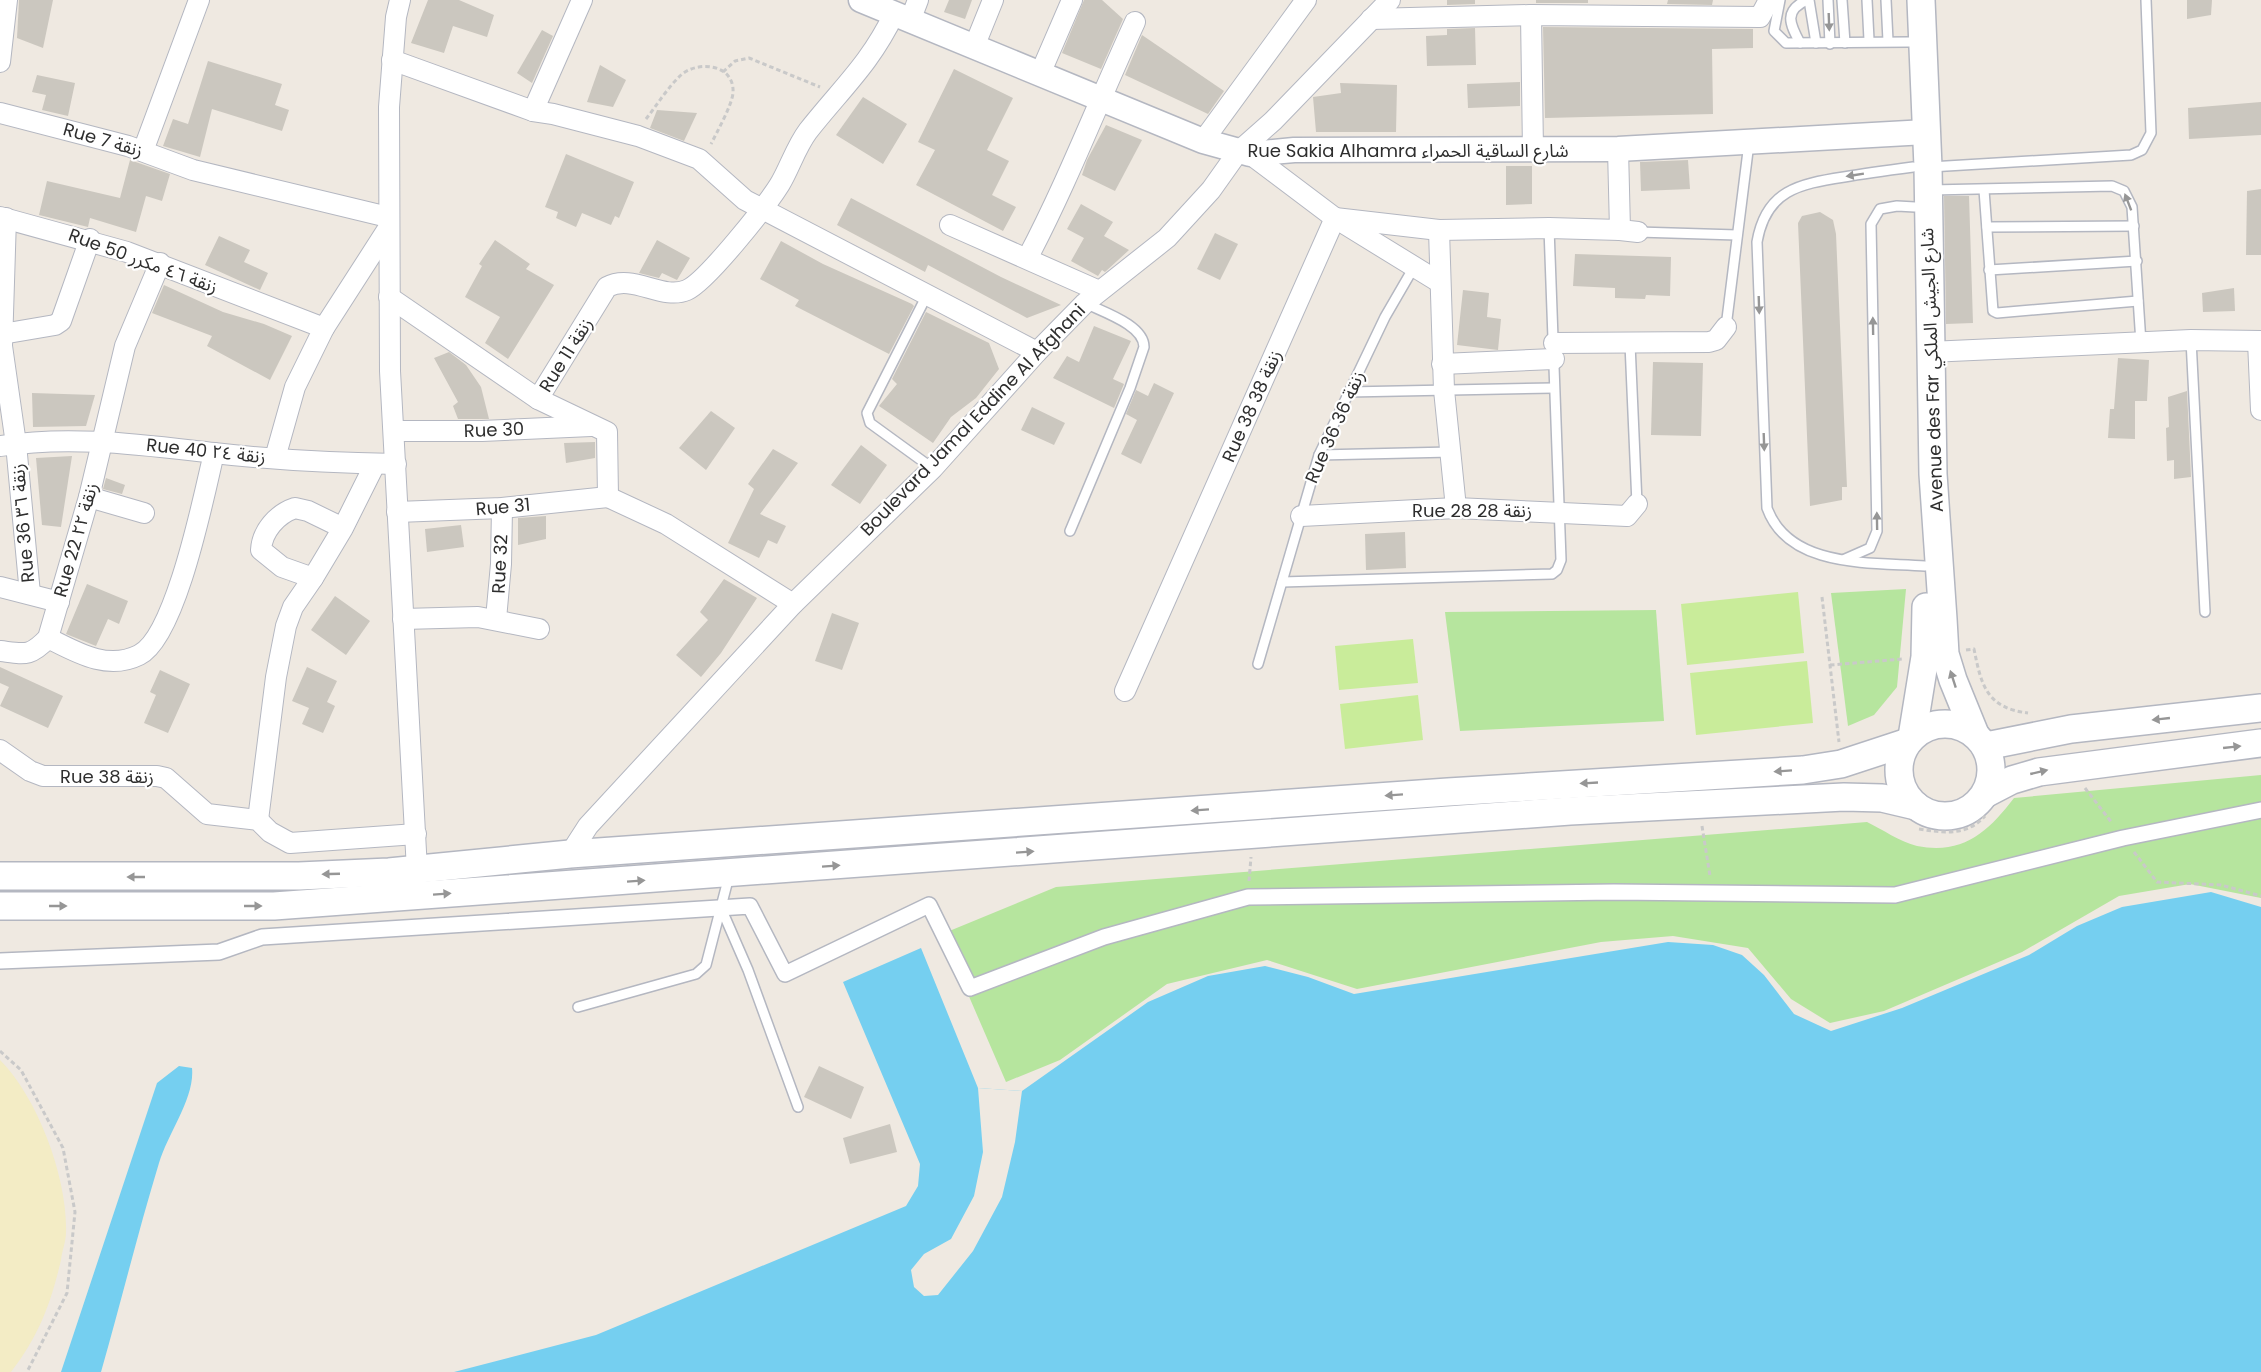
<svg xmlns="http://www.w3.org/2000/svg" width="2261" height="1372" font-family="Poppins,'Noto Sans Arabic',sans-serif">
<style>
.green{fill:#b6e59e}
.sand{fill:#f3ecc5}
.pitch{fill:#c9ec9a}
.water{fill:#75cff0}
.pier{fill:#efe9e1}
.building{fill:#cbc7bf}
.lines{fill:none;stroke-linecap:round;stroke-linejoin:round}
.service-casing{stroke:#b4b7c1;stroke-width:12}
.pedestrian-casing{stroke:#b4b7c1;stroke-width:18}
.minor-casing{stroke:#b4b7c1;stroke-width:22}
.tertiary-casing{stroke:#b4b7c1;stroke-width:27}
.secondary-casing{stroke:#b4b7c1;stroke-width:30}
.path{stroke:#c9c9c9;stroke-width:3;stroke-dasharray:4.5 3;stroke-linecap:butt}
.service{stroke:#fff;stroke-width:9}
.pedestrian{stroke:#fff;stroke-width:15}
.minor{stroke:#fff;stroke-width:20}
.tertiary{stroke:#fff;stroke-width:24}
.secondary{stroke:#fff;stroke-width:27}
.oneway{fill:#969696}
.labels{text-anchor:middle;stroke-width:4.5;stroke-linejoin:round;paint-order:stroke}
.street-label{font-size:18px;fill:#2e2e2e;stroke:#fff}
</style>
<rect width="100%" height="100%" fill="#efe9e1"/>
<g class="green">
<polygon points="1906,589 1897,687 1874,715 1848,726 1831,593"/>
<polygon points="1656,610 1664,721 1460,731 1445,612"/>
<path d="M2261 775V898L2190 884 2119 896 2022 952 1884 1011 1830 1023 1791 999 1748 948 1673 936 1601 942 1357 989 1267 960 1167 984 1060 1060 1006 1082 942 934 1056 887 1867 822C1882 829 1900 842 1917 846 1963 855 1988 832 2014 798Z"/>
</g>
<path class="sand" d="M0 1060C38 1098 68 1179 66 1233 66 1241 62 1251 61 1260 51 1303 39 1336 11 1372H0Z"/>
<g class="pitch">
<polygon points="1798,592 1804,653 1687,665 1681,604"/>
<polygon points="1413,639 1418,683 1339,690 1335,646"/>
<polygon points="1807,661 1813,723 1696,735 1690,673"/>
<polygon points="1418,695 1423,740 1345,749 1340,704"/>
</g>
<g class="water">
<polygon points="2211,892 2261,907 2261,1372 454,1372 596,1335 906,1206 918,1186 920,1164 843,982 921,948 978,1088 1022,1091 1148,1002 1208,976 1265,966 1308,977 1354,994 1668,942 1713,945 1742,955 1764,975 1794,1014 1831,1031 1902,1008 2029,955 2077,926 2122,907"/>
<path d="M179 1066 192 1068C195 1098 168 1133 159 1163 138 1232 121 1302 101 1372H61L157 1083Z"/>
</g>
<polygon class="pier" points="978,1088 1022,1091 1015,1142 1002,1197 973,1251 938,1295 924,1296 914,1287 911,1270 924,1254 951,1239 974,1196 983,1152"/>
<g class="building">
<polygon points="19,0 53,0 43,48 17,38"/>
<polygon points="428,0 459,0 494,15 487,37 453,26 444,53 411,43"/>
<polygon points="949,0 972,0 965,19 944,12"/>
<polygon points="1084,0 1102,0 1123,19 1101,69 1062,53"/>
<polygon points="1447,0 1475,0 1475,4 1447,5"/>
<rect x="1536" y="0" width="52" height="3"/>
<polygon points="1668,0 1713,0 1712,5 1667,4"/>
<polygon points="2187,0 2212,0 2211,15 2187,19"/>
<polygon points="1543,27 1753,29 1753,48 1712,49 1713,114 1545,118"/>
<polygon points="1475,28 1476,65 1427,66 1426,36 1447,35 1447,29"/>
<polygon points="542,30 553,36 532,83 517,73"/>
<polygon points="1142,35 1224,91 1208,114 1125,75"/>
<polygon points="208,61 282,84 275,105 289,110 282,131 212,109 200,157 163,146 173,119 188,124"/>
<polygon points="600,65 626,80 613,107 587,102"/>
<polygon points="954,69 1013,98 987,150 1009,161 992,195 1016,207 1003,231 916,185 935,150 918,142"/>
<polygon points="37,75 75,83 68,116 42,110 46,95 32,92"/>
<polygon points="1520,82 1520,106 1468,108 1467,84"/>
<polygon points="1340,83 1397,85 1396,132 1316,132 1313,97 1341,93"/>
<polygon points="863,97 907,124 883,164 836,135"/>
<polygon points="2261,102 2261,135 2189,139 2188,108"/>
<polygon points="657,110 697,113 684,141 650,128"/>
<polygon points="1106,125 1142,140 1115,191 1082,175 1087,160"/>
<polygon points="566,154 634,182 619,218 615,216 611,225 582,213 576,227 556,218 558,212 545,207"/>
<polygon points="130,160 170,174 162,201 146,196 136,232 90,218 88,227 39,215 47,181 120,198"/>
<polygon points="1688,160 1690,189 1641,191 1640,162"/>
<polygon points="1506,166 1532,166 1532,204 1506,205"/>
<polygon points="2261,189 2261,255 2246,255 2247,191"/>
<polygon points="1944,196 1969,196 1973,323 1946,324"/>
<polygon points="851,198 1001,277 1061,305 1027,318 928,265 925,272 837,225"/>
<polygon points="1081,204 1113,222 1104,236 1129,250 1105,272 1102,270 1098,276 1071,261 1084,238 1067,229"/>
<polygon points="1820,212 1833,220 1836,234 1847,487 1842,487 1842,500 1810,506 1798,223 1802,216"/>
<polygon points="1215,233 1238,244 1220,280 1197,269"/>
<polygon points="219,236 250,250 244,262 268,273 260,290 205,265"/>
<polygon points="495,240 530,264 526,269 554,285 508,359 485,343 500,317 465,297 482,266 479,264"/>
<polygon points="657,240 690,258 677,280 662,273 659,278 639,273"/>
<polygon points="781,241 823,264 912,304 914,306 889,354 795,306 799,300 760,279"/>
<polygon points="1575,254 1671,257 1670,296 1646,295 1645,299 1615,298 1615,288 1573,286"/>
<polygon points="164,285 223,312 264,324 292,336 270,380 207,346 212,336 152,313"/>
<polygon points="2234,288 2235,311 2203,312 2202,293"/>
<polygon points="1463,290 1489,293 1487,317 1501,319 1498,350 1457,345"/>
<polygon points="926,312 989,343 999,369 976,398 951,417 933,443 879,406 897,384 892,379"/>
<polygon points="1094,326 1131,341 1113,379 1124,384 1114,408 1053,378 1067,356 1079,362"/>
<polygon points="449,352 466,365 481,387 489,419 458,419 453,406 458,402 434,358"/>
<polygon points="2118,358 2149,360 2147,401 2135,401 2135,439 2108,438 2110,409 2114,409"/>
<polygon points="1653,362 1703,363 1701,436 1651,435"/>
<polygon points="1154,383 1174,393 1141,464 1121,454 1137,420 1126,414 1136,390 1148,396"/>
<polygon points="2187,391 2191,477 2174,479 2174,460 2167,461 2166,428 2169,427 2168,397"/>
<polygon points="32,393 95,395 86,426 33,427"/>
<polygon points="1032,407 1065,423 1054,445 1021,430"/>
<polygon points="711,411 735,428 706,470 679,448"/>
<polygon points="595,442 595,458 566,463 564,443"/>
<polygon points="861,445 887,465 860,504 831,485"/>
<polygon points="773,449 798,463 760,514 786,526 777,544 768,540 759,558 728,543 754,489 748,484"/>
<polygon points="72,456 61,527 42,525 36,458"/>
<polygon points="106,478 125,485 122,494 103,489"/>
<polygon points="546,516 546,539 518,545 518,518"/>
<polygon points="461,525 464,547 427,552 425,529"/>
<polygon points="1405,532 1406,568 1366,570 1365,534"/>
<polygon points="724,579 757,598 721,653 701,677 676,655 708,620 700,612"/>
<polygon points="87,584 128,601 119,624 108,619 96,646 66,634"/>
<polygon points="335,596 370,621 346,655 311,630"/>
<polygon points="832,613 859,623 842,670 815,661"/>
<polygon points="0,667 63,696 48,728 0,706 9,687 0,683"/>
<polygon points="307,667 337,681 327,702 335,706 323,733 302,724 309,708 292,701"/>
<polygon points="160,670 190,684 168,733 144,723 156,695 150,692"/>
<polygon points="819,1066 864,1087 851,1119 804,1097"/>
<polygon points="890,1124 897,1152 850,1164 843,1138"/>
</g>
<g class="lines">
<defs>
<g id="service">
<polyline points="1780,0 1774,31 1786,43 1909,42"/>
<polyline points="1809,0 1816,43"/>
<polyline points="1828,0 1830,44"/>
<polyline points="1842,0 1845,43"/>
<polyline points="1867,0 1869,40"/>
<polyline points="1886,0 1888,41"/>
<path d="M1800 43C1790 24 1783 11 1807 0"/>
<path d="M1913 167C1890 170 1867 173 1844 177 1799 184 1766 190 1757 242L1767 508C1789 569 1872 562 1925 566"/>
<polyline points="1930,167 2131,155 2142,150 2151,133 2146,0"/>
<polyline points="1931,190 2112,186 2124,191 2132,207 2141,343"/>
<polyline points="1984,190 1993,311 1997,313 2138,301"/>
<polyline points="1987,227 2134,226"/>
<polyline points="1638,232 1737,235"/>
<polyline points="1989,270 2137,261"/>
<polyline points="927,295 867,413 870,423 932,468"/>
<polyline points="1726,327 1749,143"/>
<polyline points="2191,340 2205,612"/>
<polyline points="1630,344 1637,504"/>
<polyline points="1348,392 1554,388"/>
<polyline points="1319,455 1451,452"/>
<path d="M1070 531 1130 388 1144 347C1144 325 1103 312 1085 303"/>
<polyline points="1845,559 1870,548 1877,531 1871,224 1880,209 1897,206 1915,207"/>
<polyline points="1282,582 1552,574 1557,570 1561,560 1549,228"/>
<polyline points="1258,664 1319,455 1385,317 1414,267"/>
<polyline points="721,908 748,970 798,1107"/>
<polyline points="578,1007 696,974 706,965 729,876"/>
</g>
<polyline id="pedestrian" points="0,961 219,952 262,937 750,906 785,974 929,905 970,988 1104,937 1248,897 1614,892 1895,895 2123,838 2261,810"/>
<g id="minor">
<polyline points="400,0 396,17 389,107 390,371 417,870"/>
<polyline points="1531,15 1533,151"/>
<polyline points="1371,19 1531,15 1760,17 1769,0"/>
<polyline points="910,21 918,0"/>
<polyline points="974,47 993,0"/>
<polyline points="392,60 533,111 553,114 638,136 699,159 745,200 1037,352"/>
<polyline points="0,62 7,0"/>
<polyline points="1040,74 1072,0"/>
<polyline points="533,111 582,0"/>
<polyline points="0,113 128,146 193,170 388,217"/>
<polyline points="1203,141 1306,0"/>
<polyline points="1618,149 1620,230 1638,232"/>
<polyline points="143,151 199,0"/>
<polyline points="1250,154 1335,218 1439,282"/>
<polyline points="0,217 127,252 324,328 295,387 275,458"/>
<polyline points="6,218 2,346 16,444 30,594"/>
<polyline points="1335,218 1439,230 1549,228 1620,230"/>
<polyline points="950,225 1099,291"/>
<polyline points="1439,230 1444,390 1456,508"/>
<path d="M1028 257C1068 181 1099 100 1135 22"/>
<polyline points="389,297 538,399 607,432 608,497"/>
<polyline points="324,328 389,227"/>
<polyline points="2,334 55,325 61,321 90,239"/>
<polyline points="2258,341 2261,410"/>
<polyline points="1554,343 1709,342 1716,340 1726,327"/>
<polyline points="1929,352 2191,340 2261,341"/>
<polyline points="1442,364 1554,359"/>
<path d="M538 399 607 287C633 273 662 301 687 290 707 281 767 205 780 184 790 167 796 147 808 131 841 89 870 64 894 14"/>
<polyline points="394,431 482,431 591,426"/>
<path d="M0 446C72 435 142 445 214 453 274 460 336 463 396 464"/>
<polyline points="89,497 144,513"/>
<polyline points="608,497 666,524 793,604"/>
<polyline points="397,512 502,508 608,497"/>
<polyline points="1301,516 1456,508 1627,516 1637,504"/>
<path d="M343 528 308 511 295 508C277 514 262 531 261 550L282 567 313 578 343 528 375 464"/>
<polyline points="0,587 59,602"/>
<polyline points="403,619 478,617 539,629"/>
<polyline points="496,619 501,564 502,508"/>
<path d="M48 638C76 652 107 671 139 655 176 637 204 495 214 453"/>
<path d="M0 651C25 654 30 657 48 638L89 497 125 346 160 263"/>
<polyline points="1125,691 1335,218"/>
<polyline points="0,750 30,771 43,776 157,776 166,778 207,814 258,820 270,832 290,843 416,834"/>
<polyline points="258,820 276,677 286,626 293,607 313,578"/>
<polyline points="570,854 588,826 793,604 933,468 1037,352 1085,303 1167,238 1211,190 1238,152 1273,121 1390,0"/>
</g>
<polyline id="tertiary" points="861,0 1203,141 1250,154 1294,150 1618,149 1926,132"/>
<g id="secondary">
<polyline points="1921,0 1928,167 1933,474 1943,619 1945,654 1953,680 1975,734"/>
<circle cx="1945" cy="770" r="46"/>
<polyline points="1912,737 1925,657 1926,607"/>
<polyline points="1986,746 2071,729 2261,708"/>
<polyline points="1985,794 2012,780 2039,772 2261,743"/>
<polyline points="0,876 299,876 389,872 570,854 1448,792 1803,770 1841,764 1908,742"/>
<polyline points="0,906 274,906 1570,811 1844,797 1882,798 1916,806"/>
</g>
</defs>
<use href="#service" class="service-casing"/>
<use href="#pedestrian" class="pedestrian-casing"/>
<use href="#minor" class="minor-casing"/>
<use href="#tertiary" class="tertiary-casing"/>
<use href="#secondary" class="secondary-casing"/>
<g class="path">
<polyline points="723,72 735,61 749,58 820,87"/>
<path d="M646 119C657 105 668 87 681 75 698 60 735 64 733 93 732 105 717 132 711 144"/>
<polyline points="1822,597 1839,742"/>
<path d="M1966 650 1974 649C1981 684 1986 708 2028 713"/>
<polyline points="1830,665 1903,659"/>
<polyline points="2085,788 2112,823"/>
<polyline points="1702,826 1710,876"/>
<path d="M1919 829C1944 833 1967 836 1985 816"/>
<polyline points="2134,852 2157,882 2221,885 2261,896"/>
<polyline points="1249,881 1251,857"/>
<polyline points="0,1051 21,1070 63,1148 75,1212 67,1293 27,1372"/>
</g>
<use href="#service" class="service"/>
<use href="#pedestrian" class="pedestrian"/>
<use href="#minor" class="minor"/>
<use href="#tertiary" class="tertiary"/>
<use href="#secondary" class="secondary"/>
</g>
<defs><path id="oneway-solid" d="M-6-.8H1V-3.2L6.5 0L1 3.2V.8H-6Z" transform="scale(1.5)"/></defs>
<g class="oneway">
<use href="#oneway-solid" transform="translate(1829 22) rotate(88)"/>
<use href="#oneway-solid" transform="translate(1855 175) rotate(171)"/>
<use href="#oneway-solid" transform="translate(2128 202) rotate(-111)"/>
<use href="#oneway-solid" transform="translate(1759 305) rotate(88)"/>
<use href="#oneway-solid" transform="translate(1873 326) rotate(-91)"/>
<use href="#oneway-solid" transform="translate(1764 442) rotate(88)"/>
<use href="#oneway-solid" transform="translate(1877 521) rotate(-91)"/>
<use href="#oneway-solid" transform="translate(1953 679) rotate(-108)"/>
<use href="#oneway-solid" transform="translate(2161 719) rotate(174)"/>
<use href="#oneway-solid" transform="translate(2232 747) rotate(-6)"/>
<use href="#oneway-solid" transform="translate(1783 771) rotate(176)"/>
<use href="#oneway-solid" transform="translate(2039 772) rotate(-13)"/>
<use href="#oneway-solid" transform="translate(1589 783) rotate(177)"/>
<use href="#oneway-solid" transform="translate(1394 795) rotate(176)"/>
<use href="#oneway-solid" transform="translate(1200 810) rotate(176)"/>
<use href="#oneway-solid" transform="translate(1025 852) rotate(-4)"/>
<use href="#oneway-solid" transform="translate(831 866) rotate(-4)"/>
<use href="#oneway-solid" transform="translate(331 874) rotate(178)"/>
<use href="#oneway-solid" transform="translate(136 877) rotate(-180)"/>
<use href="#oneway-solid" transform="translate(636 881) rotate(-4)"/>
<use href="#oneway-solid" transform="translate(442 894) rotate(-4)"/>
<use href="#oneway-solid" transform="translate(58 906)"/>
<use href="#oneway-solid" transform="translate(253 906)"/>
</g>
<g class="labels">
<g class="street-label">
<text transform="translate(103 140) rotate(16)" y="6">Rue 7 زنقة</text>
<text x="1408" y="157">Rue Sakia Alhamra شارع الساقية الحمراء</text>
<text transform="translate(143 261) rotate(20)" y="6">Rue 50 زنقة ٤٦ مكرر</text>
<text transform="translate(566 355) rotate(-58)" y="6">Rue 11 زنقة</text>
<text transform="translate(1932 370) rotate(-92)" y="6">Avenue des Far شارع الجيش الملكي</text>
<text transform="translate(1252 406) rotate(-66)" y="6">Rue 38 زنقة 38</text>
<text transform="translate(973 420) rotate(-46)" y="6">Boulevard Jamal Eddine Al Afghani</text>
<text transform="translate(1335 427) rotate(-66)" y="6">Rue 36 زنقة 36</text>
<text transform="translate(494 430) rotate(-2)" y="6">Rue 30</text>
<text transform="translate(206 451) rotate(6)" y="6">Rue 40 زنقة ٢٤</text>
<text transform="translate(503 507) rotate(-5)" y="6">Rue 31</text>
<text x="1472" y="517">Rue 28 زنقة 28</text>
<text transform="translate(23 523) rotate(-95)" y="6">Rue 36 زنقة ٣٦</text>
<text transform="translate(76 540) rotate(-74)" y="6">Rue 22 زنقة ٢٢</text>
<text transform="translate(500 564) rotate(-87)" y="6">Rue 32</text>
<text x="107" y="783">Rue 38 زنقة</text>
</g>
</g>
</svg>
